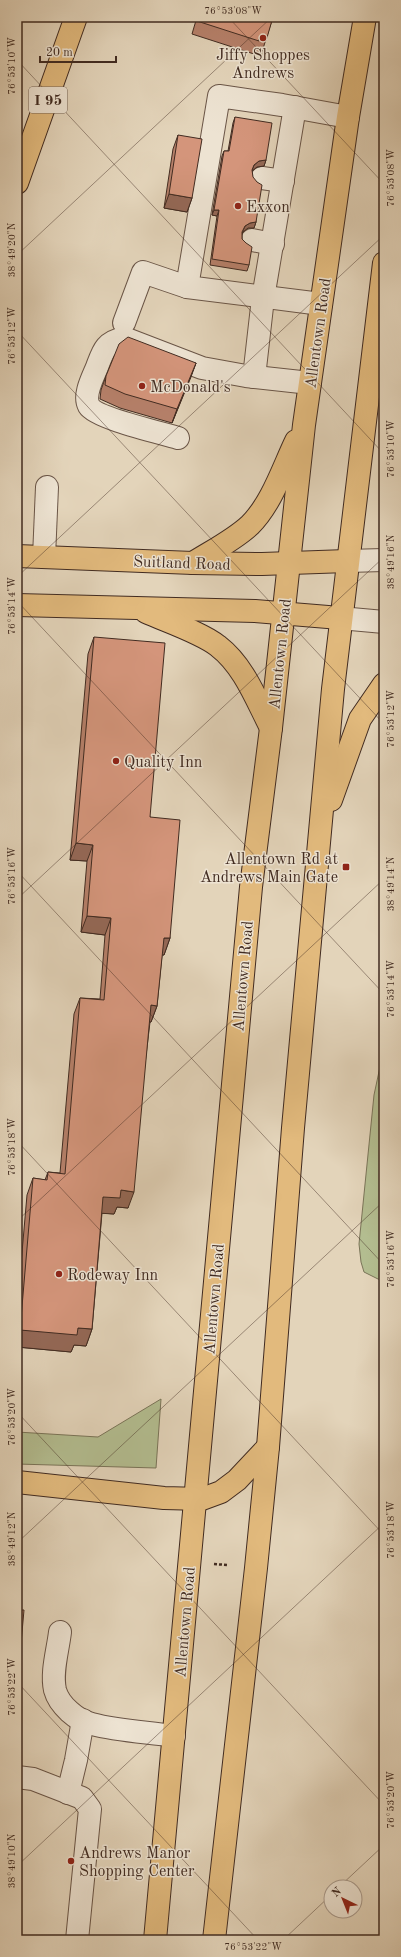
<svg xmlns="http://www.w3.org/2000/svg" width="401" height="1957" font-family="'Old Standard TT',serif">
<style>
.green{fill:#b3bd90;stroke:#7a7458}
.lines{fill:none;stroke-linecap:round;stroke-linejoin:round}
.minor-casing{stroke:#6a5547;stroke-width:24}
.major-casing{stroke:#412b21;stroke-width:24}
.highway-casing{stroke:#412b21;stroke-width:24}
.path{stroke:#412b21;stroke-width:2.5;stroke-dasharray:3 2;stroke-linecap:butt}
.minor{stroke:#ede3d2;stroke-width:22}
.major{stroke:#e2ba7d;stroke-width:22}
.highway{stroke:#e2ba7d;stroke-width:22}
.wall{fill:#b6806a;stroke:#412b21}
.shaded-wall{fill:#946856;stroke:#412b21}
.building{fill:#d4957b;stroke:#412b21}
.ticks{fill:none;stroke:#412b21;stroke-width:1;stroke-opacity:0.45}
.poi-dot{fill:#8f2418;stroke:#ede3d2;stroke-width:1.5}
.labels{text-anchor:middle;stroke-width:3;stroke-linejoin:round;paint-order:stroke}
.shield{fill:#ede3d2;stroke:#756256;stroke-width:1}
.shield-label{font-size:15px;font-weight:bold;fill:#412b21}
.poi-label{font-size:16px;fill:#412b21;stroke:#ede3d2;text-anchor:start}
.street-label{font-size:16px;fill:#412b21;stroke:#ede3d2}
.neatline{fill:none;stroke:#412b21;stroke-width:1.5}
.ticks-label{font-size:10px;text-anchor:middle;fill:#412b21}
</style>
<rect width="100%" height="100%" fill="#e3d4ba"/>
<filter id="stains"><feTurbulence type="fractalNoise" baseFrequency=".005" numOctaves="4"/><feColorMatrix values="0 0 0 0 .2 0 0 0 0 .09 0 0 0 0 .02 0 0 0 .5 -.17"/></filter>
<radialGradient id="worn" r=".72"><stop offset=".6" stop-color="#630" stop-opacity="0"/><stop offset="1" stop-color="#630" stop-opacity=".3"/></radialGradient>
<g class="green">
<polygon points="384,1048 384,1282 364,1272 361,1262 359,1244 374,1095"/>
<polygon points="161,1399 156,1468 17,1464 17,1432 98,1437"/>
</g>
<g class="lines">
<defs>
<g id="minor">
<polyline points="262,178 283,181"/>
<polyline points="252,240 273,244"/>
<polyline points="321,304 187,287 219,96 282,105 348,117"/>
<polyline points="124,323 143,272 187,287"/>
<polyline points="254,377 263,298 295,107"/>
<path d="M178 438C162 433 96 418 89 406 83 395 93 377 97 367 103 351 105 342 124 338L202 368 246 376 310 383"/>
<polyline points="44,557 47,487"/>
<polyline points="347,561 384,560"/>
<polyline points="340,618 384,622"/>
<path d="M60 1632C58 1650 51 1672 55 1690 59 1705 77 1721 92 1724 118 1731 147 1732 174 1736"/>
<polyline points="17,1777 33,1779 82,1798 90,1809 77,1940"/>
<polyline points="68,1793 76,1760 83,1720"/>
</g>
<g id="major">
<polyline points="17,556 193,563 262,564 347,561"/>
<path d="M193 563C212 551 234 540 250 525 272 503 283 468 296 441"/>
<polyline points="17,605 255,611 340,618"/>
<path d="M146 612C166 621 202 633 218 646 244 666 256 699 271 728"/>
<polyline points="331,800 360,719 384,684"/>
<polyline points="155,1940 251,887 271,728 304,425 348,117 365,17"/>
<polyline points="214,1940 256,1568 268,1447 293,1128 333,689 384,263"/>
</g>
<g id="highway">
<polyline points="17,183 76,17"/>
<polyline points="17,1482 164,1498 202,1499 221,1492 237,1480 268,1447"/>
</g>
</defs>
<use href="#minor" class="minor-casing"/>
<use href="#major" class="major-casing"/>
<use href="#highway" class="highway-casing"/>
<polyline class="path" points="214,1564 227,1565"/>
<use href="#minor" class="minor"/>
<use href="#major" class="major"/>
<use href="#highway" class="highway"/>
</g>
<g class="wall">
<polygon points="197,17 273,17 261,55 254,53 254,54 192,34"/>
<polygon points="235,117 266,160 264,166 257,167 252,171 256,222 254,228 248,228 243,232 242,233 242,239 249,265 247,271 210,265 217,216 212,215 222,156 224,151 228,151 233,123"/>
<polygon points="178,135 192,198 187,212 164,208 173,149"/>
<polygon points="196,363 172,423 120,408 100,399 101,390 106,376"/>
<polygon points="94,637 150,817 170,938 164,955 162,955 157,1006 151,1022 150,1022 128,1208 117,1207 114,1214 102,1213 92,1329 86,1346 74,1345 71,1352 17,1347 17,1310 27,1195 33,1178 45,1180 48,1172 60,1173 74,1014 80,998 100,999 105,935 81,932 87,861 70,860 88,654"/>
</g>
<g class="shaded-wall">
<polygon points="266,160 264,166 257,167 252,171 250,176 254,165 259,161"/>
<polygon points="169,194 192,198 187,212 164,208"/>
<polygon points="214,210 219,210 217,216 212,215"/>
<polygon points="256,222 254,228 248,228 243,232 240,238 245,226 250,223"/>
<polygon points="196,363 191,377 172,423 177,409"/>
<polygon points="76,843 93,845 87,861 70,860"/>
<polygon points="87,916 111,918 105,935 81,932"/>
<polygon points="164,938 170,938 164,955 158,954"/>
<polygon points="151,1005 157,1006 151,1022 145,1022"/>
<polygon points="121,1190 134,1192 128,1208 117,1207 114,1214 97,1213 103,1197"/>
<polygon points="78,1328 92,1329 86,1346 74,1345 71,1352 17,1347 17,1338 20,1330"/>
</g>
<g class="building">
<polygon points="198,17 273,17 266,41 259,39 259,41 197,21"/>
<polygon points="235,117 272,123 266,160 259,161 254,165 252,170 253,177 257,182 262,185 256,222 250,223 245,226 242,232 242,239 246,243 252,247 249,265 212,259 219,210 214,210 224,151 229,151"/>
<polygon points="178,135 202,139 192,198 169,194"/>
<polygon points="128,337 196,363 177,409 125,394 105,385 106,376 119,344"/>
<polygon points="94,637 165,643 150,817 180,820 170,938 164,938 157,1006 151,1005 134,1192 121,1190 120,1198 103,1197 92,1329 78,1328 77,1335 20,1330 33,1178 47,1180 48,1172 65,1174 80,998 104,1000 111,918 87,916 93,845 76,843"/>
<polygon points="17,1610 24,1610 18,1677 17,1677"/>
</g>
<path class="ticks" d="M228 17 384 184M17 60 384 454M17 255 272 17M17 331 384 724M17 577 384 235M17 601 384 994M17 871 384 1265M17 899 384 557M17 1141 384 1535M17 1221 384 879M17 1412 384 1805M17 1543 384 1201M17 1682 258 1940M17 1866 384 1523M339 1887 384 1845M283 1940 331 1895"/>
<g class="poi-dot">
<circle cx="263" cy="38" r="4"/>
<circle cx="238" cy="206" r="4"/>
<circle cx="142" cy="386" r="4"/>
<circle cx="116" cy="761" r="4"/>
<rect x="342" y="863" width="8" height="8" rx="2"/>
<circle cx="59" cy="1274" r="4"/>
<circle cx="71" cy="1861" r="4"/>
</g>
<g class="labels">
<rect class="shield" x="29" y="87" width="38" height="26" rx="3"/>
<g class="shield-label">
<text x="48" y="105">I 95</text>
</g>
<g class="poi-label">
<text x="263" y="60" text-anchor="middle">Jiffy Shoppes<tspan x="263" dy="18">Andrews</tspan></text>
<text x="246" y="212">Exxon</text>
<text x="150" y="392">McDonald's</text>
<text x="124" y="767">Quality Inn</text>
<text x="338" y="864" text-anchor="end">Allentown Rd at<tspan x="338" dy="18">Andrews Main Gate</tspan></text>
<text x="67" y="1280">Rodeway Inn</text>
<text x="79" y="1858">Andrews Manor<tspan x="79" dy="18">Shopping Center</tspan></text>
</g>
<g class="street-label">
<text transform="translate(317 333) rotate(-82)" y="6">Allentown Road</text>
<text transform="translate(182 562) rotate(2)" y="6">Suitland Road</text>
<text transform="translate(279 654) rotate(-84)" y="6">Allentown Road</text>
<text transform="translate(242 976) rotate(-85)" y="6">Allentown Road</text>
<text transform="translate(213 1299) rotate(-85)" y="6">Allentown Road</text>
<text transform="translate(184 1622) rotate(-85)" y="6">Allentown Road</text>
</g>
</g>
<rect width="401" height="1957" fill="none" stroke="#e3d4ba" stroke-width="44"/>
<g transform="translate(343 1899) rotate(317)"><circle r="19" fill="#ede3d2" stroke="#a8998b"/>
<path d="M0-3L7 15L0 10L-7 15Z" fill="#8f2418"/>
<text y="-6" font-size="11" font-weight="bold" text-anchor="middle" fill="#412b21">N</text>
</g>
<path d="M40 56v6h76v-6" fill="none" stroke="#412b21" stroke-width="2"/>
<text x="46" y="56" font-size="12" fill="#412b21" stroke="#ede3d2" stroke-width="3" paint-order="stroke">20 m</text>
<rect x="22" y="22" width="357" height="1913" class="neatline"/>
<g class="ticks-label">
<text x="233" y="14">76°53'08"W</text>
<text transform="translate(11 66) rotate(-90)" y="4">76°53'10"W</text>
<text transform="translate(390 178) rotate(-90)" y="4">76°53'08"W</text>
<text transform="translate(11 250) rotate(-90)" y="4">38°49'20"N</text>
<text transform="translate(11 336) rotate(-90)" y="4">76°53'12"W</text>
<text transform="translate(390 449) rotate(-90)" y="4">76°53'10"W</text>
<text transform="translate(390 562) rotate(-90)" y="4">38°49'16"N</text>
<text transform="translate(11 606) rotate(-90)" y="4">76°53'14"W</text>
<text transform="translate(390 719) rotate(-90)" y="4">76°53'12"W</text>
<text transform="translate(11 876) rotate(-90)" y="4">76°53'16"W</text>
<text transform="translate(390 884) rotate(-90)" y="4">38°49'14"N</text>
<text transform="translate(390 989) rotate(-90)" y="4">76°53'14"W</text>
<text transform="translate(11 1147) rotate(-90)" y="4">76°53'18"W</text>
<text transform="translate(390 1259) rotate(-90)" y="4">76°53'16"W</text>
<text transform="translate(11 1417) rotate(-90)" y="4">76°53'20"W</text>
<text transform="translate(390 1530) rotate(-90)" y="4">76°53'18"W</text>
<text transform="translate(11 1539) rotate(-90)" y="4">38°49'12"N</text>
<text transform="translate(11 1687) rotate(-90)" y="4">76°53'22"W</text>
<text transform="translate(390 1800) rotate(-90)" y="4">76°53'20"W</text>
<text transform="translate(11 1861) rotate(-90)" y="4">38°49'10"N</text>
<text x="253" y="1950">76°53'22"W</text>
</g>
<rect width="100%" height="100%" filter="url(#stains)"/>
<rect width="100%" height="100%" fill="url(#worn)"/>
</svg>
